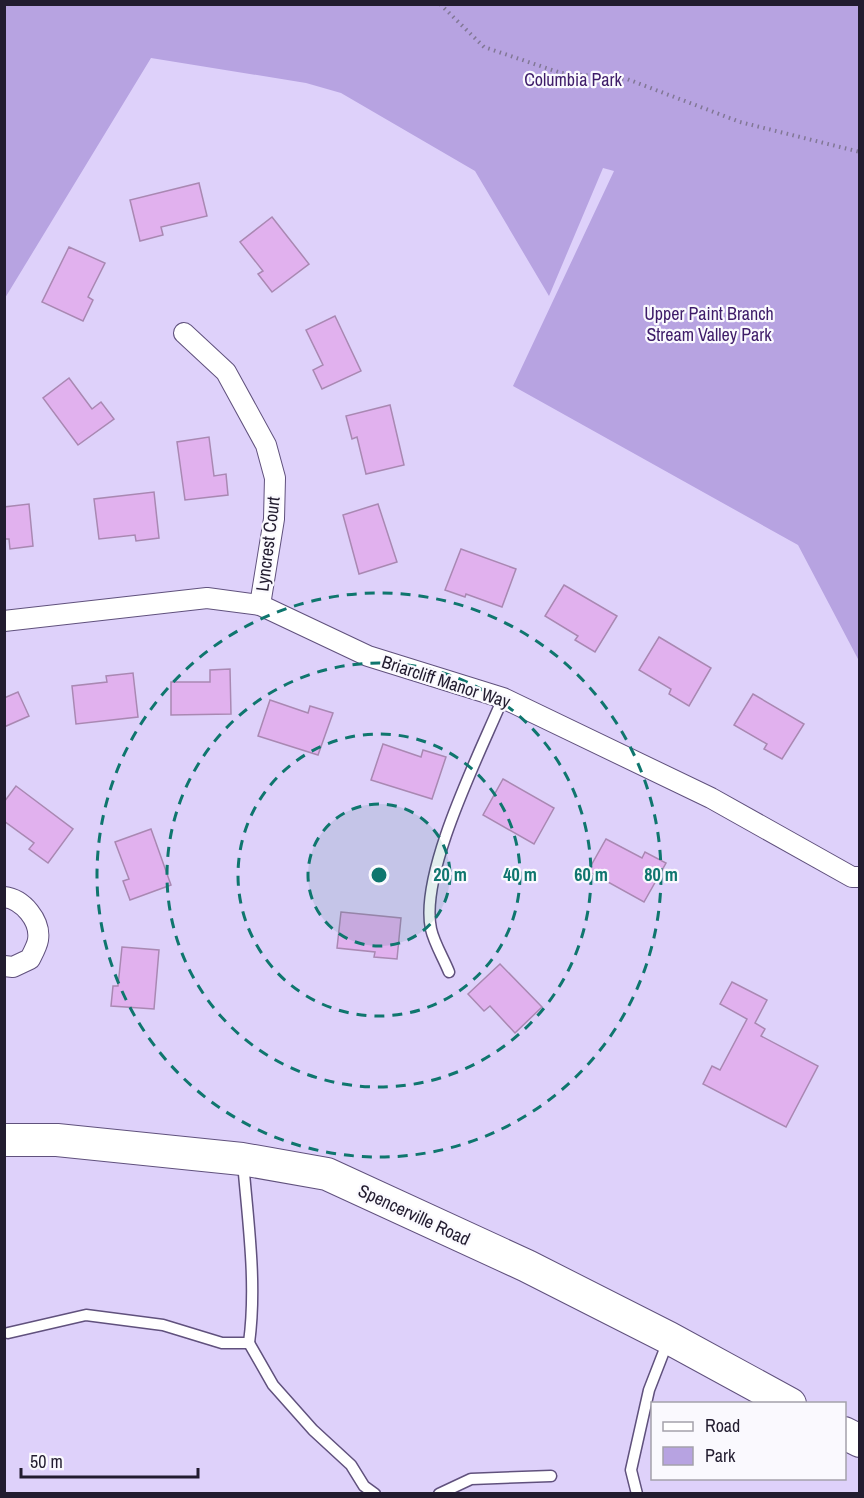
<svg xmlns="http://www.w3.org/2000/svg" width="864" height="1498" font-family="'Archivo Narrow',sans-serif">
<style>
.green{fill:#b7a3e1}
.building{fill:#e1b1ee;stroke:#a988b2;stroke-width:1.5}
.lines{fill:none;stroke-linecap:round;stroke-linejoin:round}
.service-casing{stroke:#60517d;stroke-width:13}
.minor-casing{stroke:#60517d;stroke-width:22}
.primary-casing{stroke:#60517d;stroke-width:34}
.path{stroke:#817795;stroke-width:4;stroke-dasharray:1.5 4.5;stroke-linecap:butt}
.service{stroke:#fff;stroke-width:10}
.minor{stroke:#fff;stroke-width:20}
.primary{stroke:#fff;stroke-width:32}
.ring{fill:none;stroke:#0f766e;stroke-width:3;stroke-dasharray:10 8}
.labels{text-anchor:middle;stroke-width:4.5;stroke-linejoin:round;paint-order:stroke}
.park-label{font-size:18px;fill:#3e1c69;stroke:#faf9fe}
.street-label{font-size:18px;fill:#221c2f;stroke:#faf9fe}
.centre{fill:#0f766e;stroke:#faf9fe;stroke-width:3}
.ring-label{font-size:18px;text-anchor:middle;font-weight:bold;fill:#0f766e;stroke:#faf9fe;stroke-width:4.5;stroke-linejoin:round;paint-order:stroke}
</style>
<rect width="100%" height="100%" fill="#ded1fa"/>
<polygon class="green" points="5,4 859,5 858,659 798,545 513,386 614,171 603,168 549,296 475,171 341,93 306,83 151,58 5,298"/>
<g class="building">
<polygon points="199,183 207,216 161,227 163,235 140,241 130,200"/>
<polygon points="272,217 309,264 272,292 258,274 263,271 240,242"/>
<polygon points="69,247 105,263 88,297 93,300 83,321 42,302"/>
<polygon points="335,316 361,371 322,389 313,370 323,365 306,330"/>
<polygon points="69,378 92,409 101,402 114,419 78,445 43,398"/>
<polygon points="390,405 404,465 366,474 357,437 352,439 346,416"/>
<polygon points="209,437 214,476 226,474 228,495 185,500 177,442"/>
<polygon points="154,492 159,538 136,541 135,535 99,539 94,499"/>
<polygon points="29,504 33,546 10,549 9,539 4,539 4,507"/>
<polygon points="378,504 397,562 359,574 343,515"/>
<polygon points="461,549 516,569 502,607 466,594 465,597 445,590"/>
<polygon points="564,585 617,616 595,652 575,640 578,636 545,616"/>
<polygon points="659,637 711,668 689,706 669,694 671,689 639,670"/>
<polygon points="230,669 231,714 171,715 171,682 210,682 210,670"/>
<polygon points="133,673 138,717 76,724 72,686 107,682 106,676"/>
<polygon points="18,692 29,716 4,727 4,698"/>
<polygon points="753,694 804,724 782,759 764,749 767,744 734,725"/>
<polygon points="270,700 308,713 310,706 333,713 318,755 258,736"/>
<polygon points="383,744 421,757 423,750 446,757 432,799 371,780"/>
<polygon points="503,779 554,808 534,844 483,815"/>
<polygon points="16,786 73,829 48,863 29,849 34,843 4,821 4,802"/>
<polygon points="151,829 171,885 130,900 123,881 129,879 115,842"/>
<polygon points="606,839 642,858 645,852 666,863 644,902 588,871"/>
<polygon points="341,912 401,918 397,959 374,957 375,952 337,948"/>
<polygon points="122,947 159,950 154,1009 111,1006 113,986 118,986"/>
<polygon points="500,964 542,1007 515,1033 490,1006 484,1011 468,994"/>
<polygon points="732,982 767,1000 755,1023 765,1029 761,1036 818,1066 786,1127 703,1084 712,1066 720,1070 747,1019 720,1004"/>
</g>
<g class="lines">
<defs>
<g id="service">
<path d="M449 972C444 959 434 943 431 929 419 873 480 753 503 698"/>
<path d="M8 1333 86 1315 163 1325 222 1343H249C257 1284 248 1222 243 1162"/>
<polyline points="249,1343 273,1385 313,1430 351,1465 364,1486 375,1494"/>
<polyline points="439,1494 471,1479 551,1476"/>
<polyline points="637,1494 631,1470 649,1390 668,1341"/>
</g>
<g id="minor">
<polyline points="184,333 226,372 266,445 275,478 274,519 260,605"/>
<polyline points="4,621 207,598 260,605 368,656 503,698 711,798 852,877 860,877"/>
<path d="M4 897C23 899 41 921 38 940 37 946 33 953 30 959L13 967 4 966"/>
</g>
<g id="primary">
<polyline points="4,1140 57,1140 242,1159 327,1174 527,1266 669,1338 790,1404"/>
<polyline points="844,1433 860,1441"/>
</g>
</defs>
<use href="#service" class="service-casing"/>
<use href="#minor" class="minor-casing"/>
<use href="#primary" class="primary-casing"/>
<polyline class="path" points="440,4 484,47 561,73 627,79 740,122 860,152"/>
<use href="#service" class="service"/>
<use href="#minor" class="minor"/>
<use href="#primary" class="primary"/>
</g>
<circle cx="379" cy="875" r="71" fill="#0f766e" fill-opacity=".12"/>
<g class="ring">
<circle cx="379" cy="875" r="71"/>
<circle cx="379" cy="875" r="141"/>
<circle cx="379" cy="875" r="212"/>
<circle cx="379" cy="875" r="282"/>
</g>
<g class="labels">
<g class="park-label">
<text x="573" y="86">Columbia Park</text>
<text x="709" y="320">Upper Paint Branch<tspan x="709" dy="21">Stream Valley Park</tspan></text>
</g>
<g class="street-label">
<text transform="translate(268 544) rotate(-83)" y="6">Lyncrest Court</text>
<text transform="translate(446 682) rotate(18)" y="6">Briarcliff Manor Way</text>
<text transform="translate(414 1215) rotate(25)" y="6">Spencerville Road</text>
</g>
</g>
<circle cx="379" cy="875" r="9" class="centre"/>
<g class="ring-label">
<text x="450" y="881">20 m</text>
<text x="520" y="881">40 m</text>
<text x="591" y="881">60 m</text>
<text x="661" y="881">80 m</text>
</g>
<rect width="864" height="1498" fill="none" stroke="#221c2f" stroke-width="12"/>
<rect x="651" y="1402" width="195" height="78" fill="#faf9fe" stroke="#a4a1ab" stroke-width="1.5"/>
<rect x="663" y="1422" width="30" height="9" fill="#ffffff" stroke="#a4a1ab" stroke-width="1.5"/>
<text x="705" y="1432" font-size="18" fill="#221c2f">Road</text>
<rect x="663" y="1447" width="30" height="18" fill="#b7a3e1" stroke="#a4a1ab" stroke-width="1.5"/>
<text x="705" y="1462" font-size="18" fill="#221c2f">Park</text>
<path d="M21 1468v9h177v-9" fill="none" stroke="#221c2f" stroke-width="3"/>
<text x="30" y="1468" font-size="18" fill="#221c2f" stroke="#faf9fe" stroke-width="4.5" paint-order="stroke">50 m</text>
</svg>
